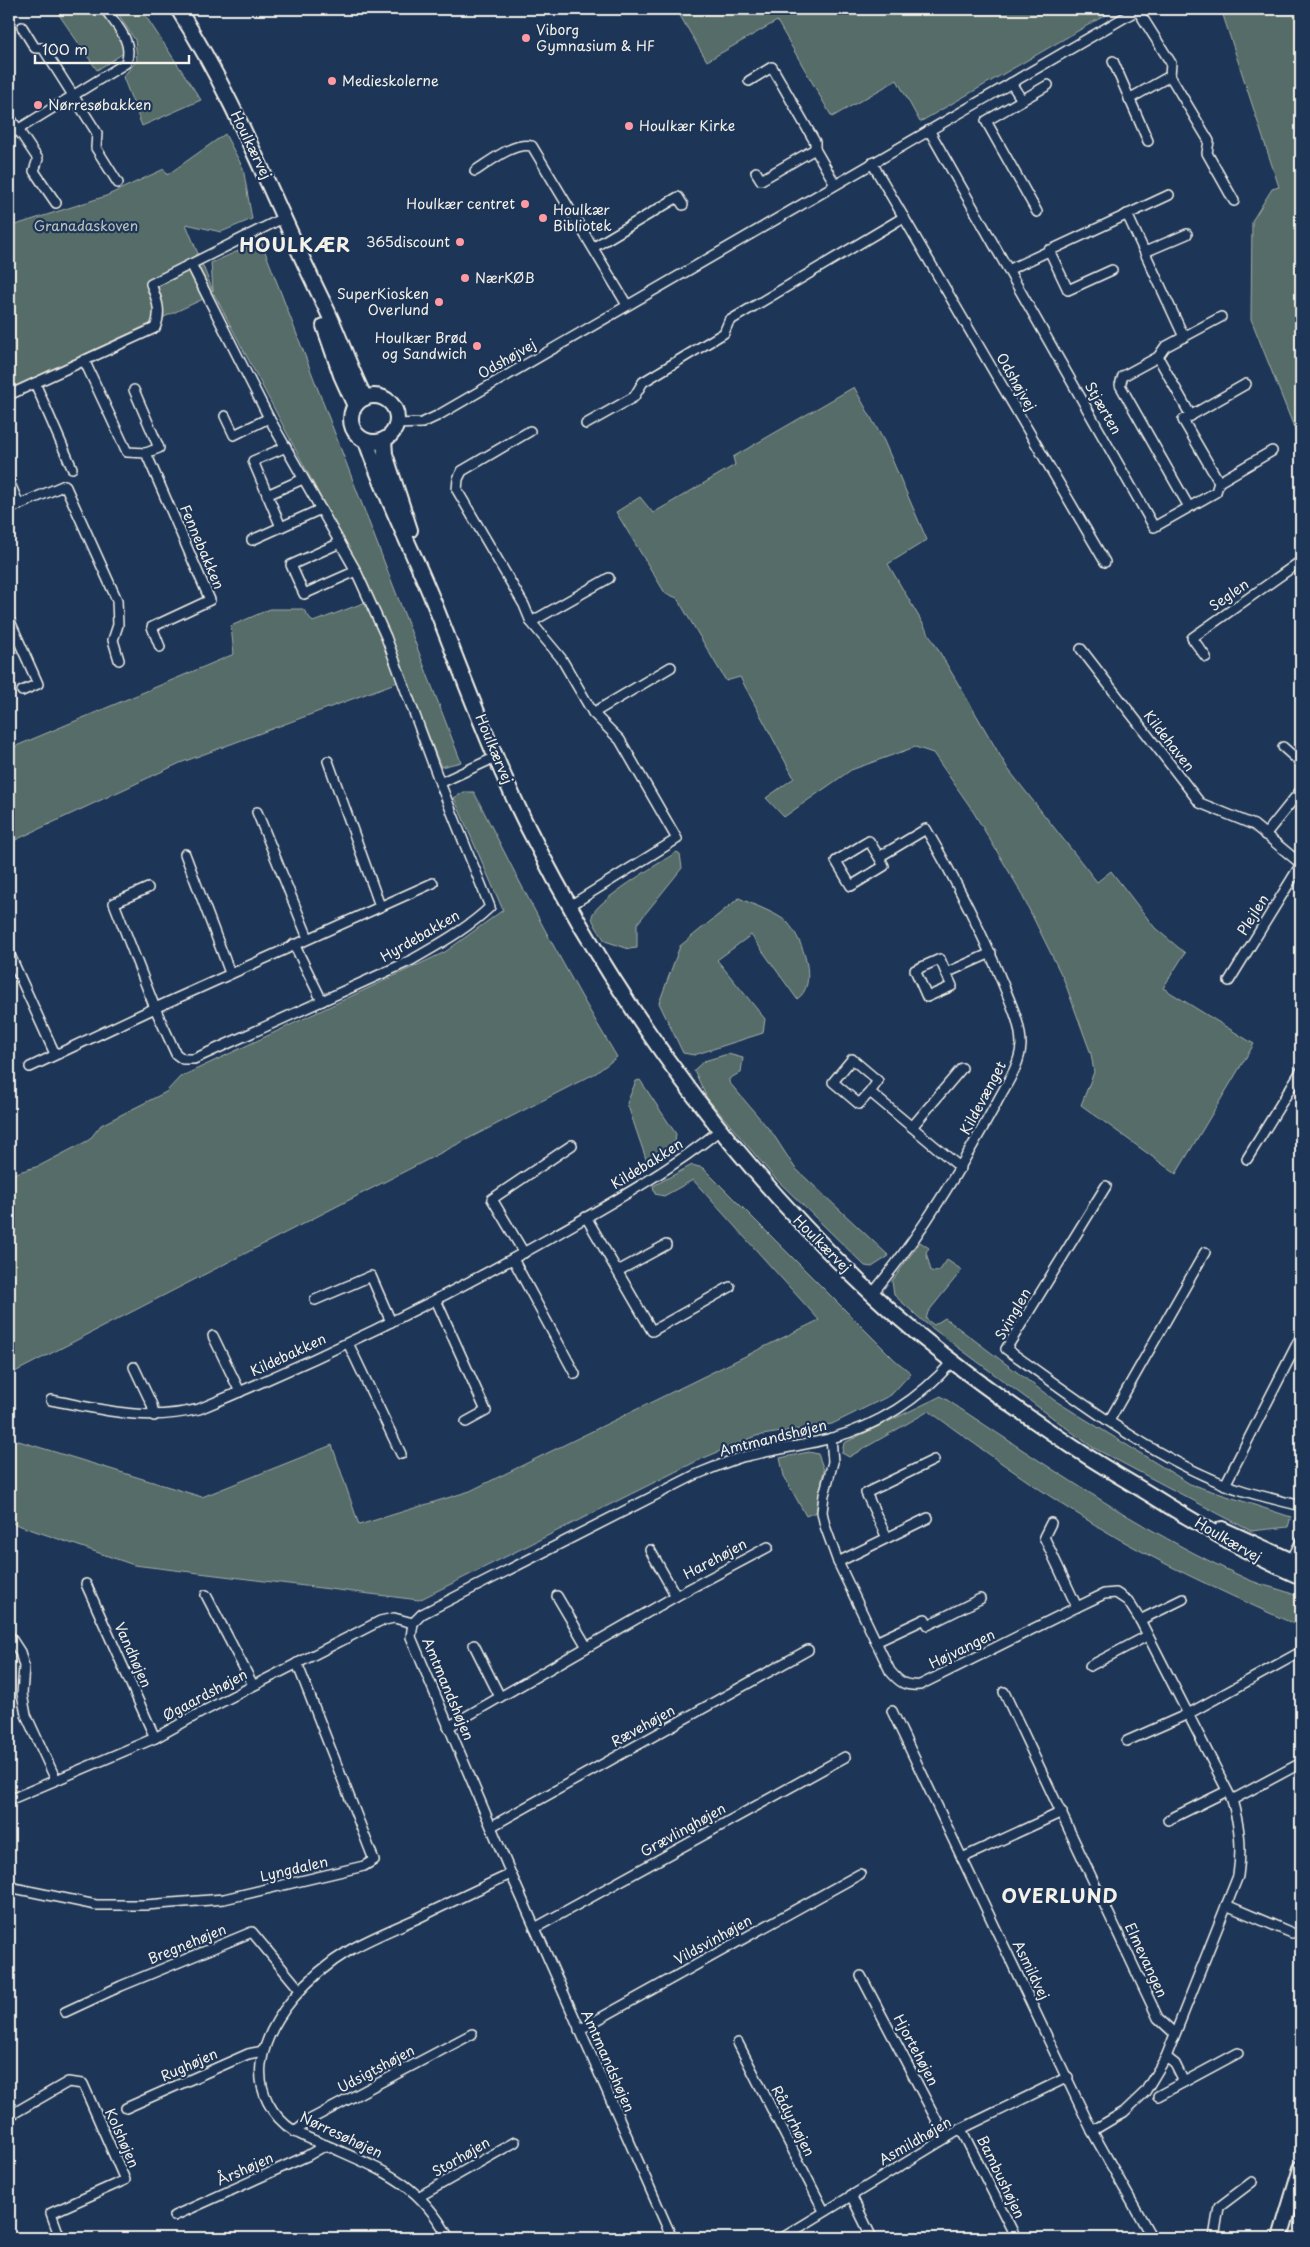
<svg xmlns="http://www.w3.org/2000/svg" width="1310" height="2247" font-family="'Playpen Sans',sans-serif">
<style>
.green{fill:#566c68;stroke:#a5aea8}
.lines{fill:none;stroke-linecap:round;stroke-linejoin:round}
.street-casing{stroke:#f4f1e8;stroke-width:12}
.secondary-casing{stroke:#f4f1e8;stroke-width:18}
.street{stroke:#1d3557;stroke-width:9}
.secondary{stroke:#1d3557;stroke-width:14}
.poi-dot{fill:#ff9aa2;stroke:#1d3557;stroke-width:2}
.labels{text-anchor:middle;stroke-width:4.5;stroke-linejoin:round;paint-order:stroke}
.poi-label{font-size:14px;fill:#f4f1e8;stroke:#1d3557;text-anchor:start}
.street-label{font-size:14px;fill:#f4f1e8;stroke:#1d3557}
.park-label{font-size:14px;fill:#bdc2bb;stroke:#1d3557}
.district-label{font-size:19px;font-weight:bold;letter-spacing:1px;fill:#f4f1e8;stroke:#1d3557}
</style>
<rect width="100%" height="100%" fill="#1d3557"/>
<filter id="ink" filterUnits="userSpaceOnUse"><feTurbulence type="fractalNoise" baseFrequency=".02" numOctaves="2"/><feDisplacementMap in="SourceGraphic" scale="10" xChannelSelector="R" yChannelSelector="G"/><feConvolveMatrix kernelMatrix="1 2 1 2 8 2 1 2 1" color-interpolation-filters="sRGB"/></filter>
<g filter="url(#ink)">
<g class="green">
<polygon points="55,9 101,9 122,39 124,53 97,70"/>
<polygon points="115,9 141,9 201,100 142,126 123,77 137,60 135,40"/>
<polygon points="676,9 1116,9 920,122 897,80 832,117 777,21 707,61"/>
<polygon points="1221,9 1301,9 1301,445 1251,319 1252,221 1272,189 1279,187"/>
<polygon points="225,134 243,168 252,219 221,232 186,224 213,291 211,263 261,241 461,762 441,767 406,679 180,763 9,843 9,749 234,654 231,626 270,609 303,609 313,622 374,599 214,294 9,389 9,227 106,196 164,169 167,175"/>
<polygon points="854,387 884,441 927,540 888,564 1008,769 1097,882 1111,871 1155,928 1185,953 1163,988 1254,1044 1176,1174 1081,1105 1094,1072 1091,1054 1064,980 1017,885 971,808 933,753 915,747 851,770 784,817 766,798 794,778 740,677 726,681 677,598 665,593 616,512 640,497 653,513 735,465 733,457"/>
<path d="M464 792H474C519 882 565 971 617 1057L596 1073 9 1375V1175L39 1166 89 1140 101 1125 166 1092 180 1077 445 952 503 910 454 798Z"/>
<path d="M677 852 680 854 682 868 637 924V948L629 949 605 941C601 934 593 924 592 917 591 904 664 860 677 852Z"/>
<path d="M739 898C752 904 779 914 788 923 803 940 819 985 797 999L751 935 717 960 765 1019 763 1033 694 1055 683 1053 659 1003 680 946Z"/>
<polygon points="728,1054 743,1058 741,1072 729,1079 729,1082 773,1134 795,1168 889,1256 872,1267 865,1266 774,1177 707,1098 694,1070 704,1061"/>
<polygon points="640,1080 676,1134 675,1142 657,1157 646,1159 627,1103 636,1081"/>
<polygon points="692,1165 703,1168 895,1360 911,1373 891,1395 832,1424 756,1436 699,1460 419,1600 134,1565 9,1522 9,1438 202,1497 332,1445 359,1525 470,1491 819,1320 693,1180 664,1196 655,1194 653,1186"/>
<polygon points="920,1242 929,1248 926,1252 931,1271 935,1272 940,1270 947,1260 962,1270 928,1312 926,1319 934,1325 945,1318 1054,1400 1190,1484 1291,1517 1288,1527 1251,1531 1092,1447 924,1322 894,1295 892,1281"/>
<path d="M941 1396C1040 1461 1139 1530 1247 1579 1265 1587 1284 1589 1301 1598V1627C1240 1600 1178 1572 1119 1539 1053 1501 991 1456 929 1411L849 1457 842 1453 844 1443Z"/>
<polygon points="809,1452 818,1454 824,1470 816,1512 806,1516 784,1476 780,1458"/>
</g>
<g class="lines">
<defs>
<g id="street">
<polyline points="1137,9 1171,63 1170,76 1209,141 1207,153 1234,201"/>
<polyline points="22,27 35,48 43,48 97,133 96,148 118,183"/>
<polyline points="1113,61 1148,141"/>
<polyline points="749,81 772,67 815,142 815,149"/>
<polyline points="1011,83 1022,100"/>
<polyline points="1129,99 1170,76"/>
<polyline points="9,116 38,159 34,171 56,203"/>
<polyline points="929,130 1154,527 1216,492 1219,482 1272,451"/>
<path d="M9 135 126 63C134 42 117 26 105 9"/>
<polyline points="872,163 1105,562"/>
<path d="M475 171C491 161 513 142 532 146L627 305"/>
<polyline points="756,172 761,180 815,149 835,184"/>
<polyline points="1037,212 986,121 1048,85"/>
<polyline points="1127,214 1184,337"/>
<polyline points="594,247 678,197 683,205"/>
<polyline points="1049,250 1068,290 1112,270"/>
<polyline points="1145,252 1187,234"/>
<polyline points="191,264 269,418 356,571 386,637 440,783"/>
<polyline points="1008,270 1169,195"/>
<polyline points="1158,357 1191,416"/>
<polyline points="84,360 127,452 146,453 210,600 152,627 160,647"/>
<polyline points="35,383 72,468"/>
<polyline points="134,390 159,448 146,453"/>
<path d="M9 395 155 328C162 312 157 300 151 284L285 217"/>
<polyline points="225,416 234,435 269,418"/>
<polyline points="397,424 422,423 437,416 1139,9"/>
<polyline points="586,424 634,397 643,382 724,333 729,321 904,217"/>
<polyline points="530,431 462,471 458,479 457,490 524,605 531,622 561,658 593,713 620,740 677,839 571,905"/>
<polyline points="286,447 253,461 281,527 321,509"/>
<polyline points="9,481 19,505"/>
<polyline points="1219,482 1183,420 1246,384"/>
<polyline points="267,495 303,479"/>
<polyline points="1189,507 1120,385 1123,376 1158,357 1165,347 1221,317"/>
<polyline points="9,509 65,485 117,600 118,625 113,640 119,660"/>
<polyline points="252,540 281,527"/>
<polyline points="340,543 291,565 304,594 356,571"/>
<polyline points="9,619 38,684 22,691"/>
<polyline points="531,622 609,578"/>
<polyline points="1081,649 1200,803 1254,825 1301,864"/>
<polyline points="1206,657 1192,638 1301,561"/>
<polyline points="593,713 671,667"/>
<polyline points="1283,747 1301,763"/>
<polyline points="328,761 380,906"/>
<polyline points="257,812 308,938"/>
<polyline points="1265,835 1301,790"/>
<polyline points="185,854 230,973"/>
<polyline points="148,888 114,903 155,1008 433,883"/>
<polyline points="294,944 322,1001"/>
<polyline points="9,953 55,1054"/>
<polyline points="946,973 952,986 927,997 915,970 940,959 946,973 991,953"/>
<polyline points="1229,981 1301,864"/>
<path d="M30 1067 155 1008 176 1054 183 1059H194L412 960C439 944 467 929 490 907L440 783 496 757"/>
<polyline points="870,1092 859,1104 833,1082 852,1059 878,1081 870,1092 961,1168"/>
<polyline points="912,1127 962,1068"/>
<polyline points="1247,1159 1301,1071"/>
<path d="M1106 1186 1006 1349C1076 1398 1144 1452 1224 1484 1248 1494 1276 1499 1301 1506"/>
<polyline points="586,1217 652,1331 730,1287"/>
<polyline points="524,1253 492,1199 572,1145"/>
<polyline points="513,1259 575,1374"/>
<polyline points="618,1271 666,1245"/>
<path d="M872 1294C921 1235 959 1171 996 1104 1005 1086 1020 1066 1021 1045 1021 1024 1011 1004 1003 984 981 930 955 879 926 829L879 857 884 866 851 886 836 861 869 841 879 857"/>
<polyline points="315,1300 371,1276 391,1322"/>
<polyline points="436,1300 486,1411 466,1422"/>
<polyline points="213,1336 240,1392"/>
<polyline points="348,1343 401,1454"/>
<polyline points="134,1367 152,1405 154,1416"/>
<path d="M51 1400C104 1410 145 1422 199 1409 322 1358 441 1300 557 1234 613 1202 669 1171 720 1130"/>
<polyline points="1109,1421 1205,1252"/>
<path d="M831 1438 833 1462 824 1495 822 1512 825 1526 838 1562 890 1671C900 1683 905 1686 920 1685L1077 1607 1104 1594 1116 1593 1128 1601 1140 1620 1232 1800C1240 1828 1242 1847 1238 1876L1166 2057 1145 2092 1124 2112 1092 2131"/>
<polyline points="1225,1485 1301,1336"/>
<polyline points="1051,1523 1044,1537 1077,1607"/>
<polyline points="887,1538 866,1493 934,1460"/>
<polyline points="650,1550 676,1596"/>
<polyline points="838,1562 928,1518"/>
<polyline points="1289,1565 1301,1541"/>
<polyline points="86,1584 155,1738"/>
<polyline points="206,1595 253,1685"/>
<polyline points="557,1596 587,1647"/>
<polyline points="1140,1620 1183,1599"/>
<polyline points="9,1635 20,1652 24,1666 22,1694 26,1715 56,1780"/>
<polyline points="876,1642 925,1619 928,1625 980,1599"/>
<polyline points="474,1645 500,1697"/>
<polyline points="1090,1666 1147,1636"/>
<polyline points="1004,1692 1158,2018 1174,2033"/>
<polyline points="892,1711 1092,2131 1152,2238"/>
<polyline points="448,1727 676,1596 768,1547"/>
<polyline points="1127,1741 1188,1714 1297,1654"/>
<polyline points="9,1800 155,1738 200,1713 380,1621 394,1618 413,1623"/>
<polyline points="1232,1800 1301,1763"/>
<polyline points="1168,1820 1227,1791"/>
<polyline points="492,1826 808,1650"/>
<polyline points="962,1858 1062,1812"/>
<polyline points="9,1887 96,1905 145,1905 224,1899 364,1866 374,1860 297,1663"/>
<polyline points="1226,1905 1292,1933"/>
<polyline points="535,1928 845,1757"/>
<polyline points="861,1976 946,2138"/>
<polyline points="65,2012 121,1986 252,1932 300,1990"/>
<polyline points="579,2030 860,1874"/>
<polyline points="738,2043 824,2211"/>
<polyline points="1166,2057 1175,2064 1184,2082"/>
<polyline points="1158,2096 1238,2053"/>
<polyline points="126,2108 248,2054 263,2051"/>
<polyline points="9,2116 68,2082 83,2084 125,2180 51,2213 60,2238"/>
<polyline points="961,2129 1016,2238"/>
<polyline points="295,2132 311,2119 472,2034"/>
<polyline points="851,2195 872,2238"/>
<polyline points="420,2196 515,2142"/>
<polyline points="174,2216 307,2156 326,2145"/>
<path d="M449 2238C419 2184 387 2172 333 2148 320 2143 306 2138 294 2131 271 2116 258 2091 261 2064 268 2017 310 1974 350 1950 371 1938 396 1928 418 1918 449 1903 480 1888 511 1874"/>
<path d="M672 2238 511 1874 411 1637 413 1623 422 1614 695 1475C710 1469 726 1462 742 1457 771 1450 802 1446 832 1438 880 1425 920 1398 953 1361"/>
<polyline points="782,2238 961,2129 1068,2077"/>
<polyline points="1214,2238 1219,2207 1252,2182"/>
</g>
<g id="secondary">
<path d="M178 9C238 103 276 208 326 308 340 337 350 369 365 398"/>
<polyline points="324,326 341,375 355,406"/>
<circle cx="374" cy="419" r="23"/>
<polyline points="384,440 385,454 410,530"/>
<path d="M366 441C385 497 412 549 434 603 464 678 492 755 528 828 615 1001 729 1159 870 1292 933 1351 1005 1402 1076 1449 1106 1469 1137 1486 1167 1505 1211 1531 1254 1557 1301 1577"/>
<polyline points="1222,1529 1301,1565"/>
<polyline points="1280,2238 1301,2168"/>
</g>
</defs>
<use href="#street" class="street-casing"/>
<use href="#secondary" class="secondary-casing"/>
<use href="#street" class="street"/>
<use href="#secondary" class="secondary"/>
</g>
</g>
<g class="poi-dot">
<circle cx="526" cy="38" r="5"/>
<circle cx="332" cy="81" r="5"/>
<circle cx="38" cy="105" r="5"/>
<circle cx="629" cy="126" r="5"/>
<circle cx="525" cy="204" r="5"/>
<circle cx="543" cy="218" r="5"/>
<circle cx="460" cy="242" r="5"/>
<circle cx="465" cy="278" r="5"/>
<circle cx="439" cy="302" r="5"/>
<circle cx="477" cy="346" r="5"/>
</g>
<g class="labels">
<g class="poi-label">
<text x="536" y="35">Viborg<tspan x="536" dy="16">Gymnasium &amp; HF</tspan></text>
<text x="342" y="86">Medieskolerne</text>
<text x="48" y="110">Nørresøbakken</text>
<text x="639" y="131">Houlkær Kirke</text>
<text x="515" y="209" text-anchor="end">Houlkær centret</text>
<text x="553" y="215">Houlkær<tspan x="553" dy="16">Bibliotek</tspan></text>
<text x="450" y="247" text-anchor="end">365discount</text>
<text x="475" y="283">NærKØB</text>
<text x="429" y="299" text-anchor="end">SuperKiosken<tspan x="429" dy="16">Overlund</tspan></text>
<text x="467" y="343" text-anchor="end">Houlkær Brød<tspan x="467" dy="16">og Sandwich</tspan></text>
</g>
<g class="street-label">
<text transform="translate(251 145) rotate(64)" y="5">Houlkærvej</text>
<text transform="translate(507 359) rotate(-30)" y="5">Odshøjvej</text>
<text transform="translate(1016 382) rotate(60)" y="5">Odshøjvej</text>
<text transform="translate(1103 408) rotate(60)" y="5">Stjærten</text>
<text transform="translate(202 547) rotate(67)" y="5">Fennebakken</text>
<text transform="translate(1229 595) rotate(-35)" y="5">Seglen</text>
<text transform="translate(1169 741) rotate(52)" y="5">Kildehaven</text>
<text transform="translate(494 749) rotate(67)" y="5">Houlkærvej</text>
<text transform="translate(1253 915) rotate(-58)" y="5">Plejlen</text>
<text transform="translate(420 936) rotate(-30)" y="5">Hyrdebakken</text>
<text transform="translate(983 1098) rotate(-62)" y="5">Kildevænget</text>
<text transform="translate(647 1164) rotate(-32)" y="5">Kildebakken</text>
<text transform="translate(822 1244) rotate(45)" y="5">Houlkærvej</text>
<text transform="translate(1013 1314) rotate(-60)" y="5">Svinglen</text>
<text transform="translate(288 1355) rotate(-25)" y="5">Kildebakken</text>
<text transform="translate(773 1438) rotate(-14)" y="5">Amtmandshøjen</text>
<text transform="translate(1228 1540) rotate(30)" y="5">Houlkærvej</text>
<text transform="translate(715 1559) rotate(-28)" y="5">Harehøjen</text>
<text transform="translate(962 1649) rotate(-26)" y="5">Højvangen</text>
<text transform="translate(133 1655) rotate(66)" y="5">Vandhøjen</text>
<text transform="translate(448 1689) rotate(67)" y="5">Amtmandshøjen</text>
<text transform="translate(205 1695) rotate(-28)" y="5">Øgaardshøjen</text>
<text transform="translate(643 1726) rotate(-29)" y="5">Rævehøjen</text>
<text transform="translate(683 1830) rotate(-29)" y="5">Grævlinghøjen</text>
<text transform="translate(294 1869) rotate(-13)" y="5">Lyngdalen</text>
<text transform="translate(713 1940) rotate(-29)" y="5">Vildsvinhøjen</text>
<text transform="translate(187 1944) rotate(-22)" y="5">Bregnehøjen</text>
<text transform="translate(1146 1960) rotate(65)" y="5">Elmevangen</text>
<text transform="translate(1031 1970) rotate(64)" y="5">Asmildvej</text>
<text transform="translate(916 2050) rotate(62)" y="5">Hjortehøjen</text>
<text transform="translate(608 2061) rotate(66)" y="5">Amtmandshøjen</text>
<text transform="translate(189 2065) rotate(-24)" y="5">Rughøjen</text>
<text transform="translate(376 2069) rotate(-28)" y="5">Udsigtshøjen</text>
<text transform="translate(793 2121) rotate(63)" y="5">Rådyrhøjen</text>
<text transform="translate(341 2135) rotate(25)" y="5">Nørresøhøjen</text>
<text transform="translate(122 2138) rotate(66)" y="5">Kolshøjen</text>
<text transform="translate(915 2141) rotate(-30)" y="5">Asmildhøjen</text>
<text transform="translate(461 2157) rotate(-30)" y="5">Storhøjen</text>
<text transform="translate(245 2169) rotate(-24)" y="5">Årshøjen</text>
<text transform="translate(1001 2177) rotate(64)" y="5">Bambushøjen</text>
</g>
<g class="park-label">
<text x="86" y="231">Granadaskoven</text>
</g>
<g class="district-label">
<text x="295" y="252">HOULKÆR</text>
<text x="1060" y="1903">OVERLUND</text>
</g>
</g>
<rect width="1310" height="2247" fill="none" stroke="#1d3557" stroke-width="30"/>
<rect x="15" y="15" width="1280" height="2217" fill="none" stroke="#f4f1e8" stroke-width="2" filter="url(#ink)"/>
<path d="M35 55v8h154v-8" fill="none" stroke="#f4f1e8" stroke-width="2.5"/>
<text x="42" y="55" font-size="15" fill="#f4f1e8" stroke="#1d3557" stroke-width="4" paint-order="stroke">100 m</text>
</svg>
